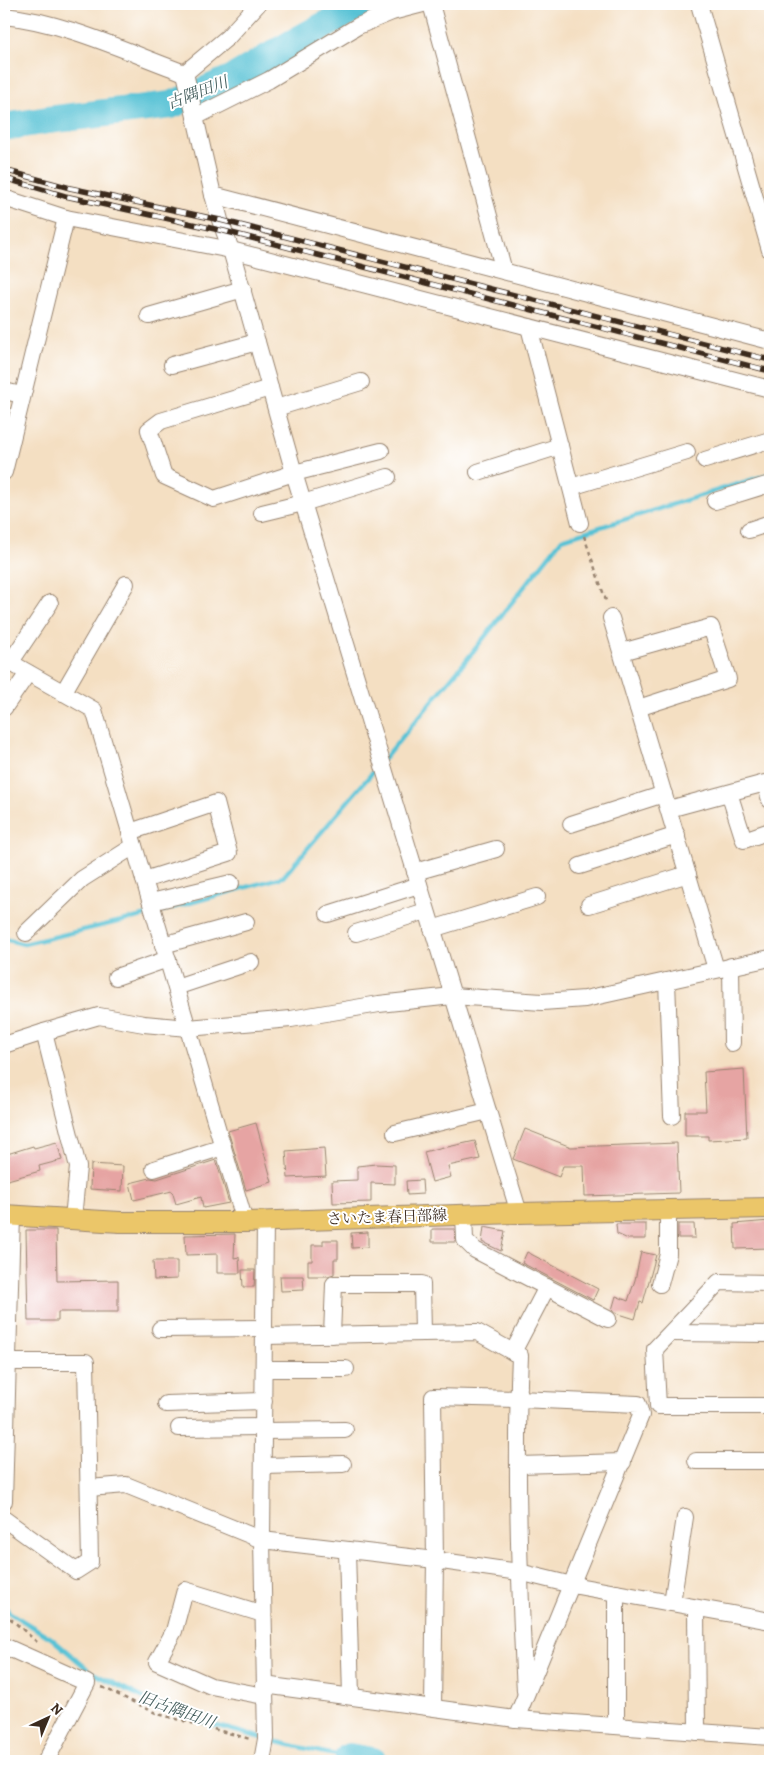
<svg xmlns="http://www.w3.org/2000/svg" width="774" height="1765" font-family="Alegreya,'Noto Serif JP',serif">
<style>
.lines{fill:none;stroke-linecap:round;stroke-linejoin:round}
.stream{stroke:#59c2d5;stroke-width:4.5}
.river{stroke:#59c2d5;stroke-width:28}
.building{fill:#e6a4a3}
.minor-casing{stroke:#988470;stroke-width:18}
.major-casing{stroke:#988470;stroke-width:22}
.path{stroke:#988470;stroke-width:2.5;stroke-dasharray:4 4;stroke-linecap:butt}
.minor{stroke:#fff;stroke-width:16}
.major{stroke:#ebc669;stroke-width:20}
.rail-casing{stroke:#3b2a1e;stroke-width:5.5}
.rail{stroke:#fff;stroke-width:4;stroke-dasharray:11;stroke-linecap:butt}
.labels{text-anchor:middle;stroke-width:4;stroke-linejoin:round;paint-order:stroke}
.street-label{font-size:15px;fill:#3b2a1e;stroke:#fff}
.water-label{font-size:16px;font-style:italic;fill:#465f5e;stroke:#fff}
</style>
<rect width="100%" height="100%" fill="#fff"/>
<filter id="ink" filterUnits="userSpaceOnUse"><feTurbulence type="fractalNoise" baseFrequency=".02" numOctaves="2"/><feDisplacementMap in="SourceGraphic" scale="10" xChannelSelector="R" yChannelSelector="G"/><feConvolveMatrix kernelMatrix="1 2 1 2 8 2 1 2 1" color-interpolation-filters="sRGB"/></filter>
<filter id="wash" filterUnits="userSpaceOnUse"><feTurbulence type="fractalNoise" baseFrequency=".0096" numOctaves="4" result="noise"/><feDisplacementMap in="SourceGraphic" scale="20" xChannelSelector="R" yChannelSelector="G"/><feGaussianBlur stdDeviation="1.12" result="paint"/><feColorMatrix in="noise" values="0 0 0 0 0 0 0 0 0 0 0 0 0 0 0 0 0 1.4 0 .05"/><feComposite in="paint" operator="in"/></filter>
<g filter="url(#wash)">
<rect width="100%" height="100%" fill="#f4dfc2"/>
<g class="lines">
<g class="stream">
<polyline points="384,759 464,663 562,539 770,474"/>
<polyline points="4,939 24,944 143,916 283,877 379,765"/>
<polyline points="4,1606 10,1613 51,1638 91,1672 160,1706 203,1722 262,1738"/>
<polyline points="269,1740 325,1753 349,1757"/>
<polyline points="337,1761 348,1757"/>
</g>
<g class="river">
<polyline points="4,127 48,120 171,105 233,78 291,44 354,9 373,4"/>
<polyline points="349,1757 373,1761"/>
</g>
</g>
<g id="blocks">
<g class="building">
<polygon points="744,1069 747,1138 708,1140 708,1136 685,1136 685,1111 706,1111 704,1072"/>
<polygon points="256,1123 272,1182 246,1190 228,1131"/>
<polygon points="525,1129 571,1147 677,1143 679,1193 585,1196 584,1166 563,1166 559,1177 513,1159"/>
<polygon points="475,1141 480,1159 448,1166 451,1177 432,1182 424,1152 443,1147 443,1148"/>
<polygon points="57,1142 62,1160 39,1166 40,1171 4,1181 4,1155 33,1146 34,1148"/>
<polygon points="324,1148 326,1176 288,1178 286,1151"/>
<polygon points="216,1160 229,1203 203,1208 201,1197 176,1204 172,1191 134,1200 130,1183 150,1178 157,1179"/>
<polygon points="91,1164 123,1166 122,1191 90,1189"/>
<polygon points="376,1164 395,1165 395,1184 371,1183 371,1202 333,1203 332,1181 357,1180 357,1166"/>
<polygon points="422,1180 423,1194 407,1195 406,1181"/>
<polygon points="770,1221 770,1248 735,1249 734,1224"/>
<polygon points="616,1224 646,1224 646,1239 628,1239 617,1234"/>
<polygon points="678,1224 694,1224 695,1238 678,1238"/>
<polygon points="484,1227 505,1231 501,1251 482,1242"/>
<polygon points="432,1229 455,1229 456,1242 432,1242"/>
<polygon points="26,1230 56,1230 57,1281 118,1280 118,1312 58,1312 58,1321 28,1321"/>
<polygon points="368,1232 368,1247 352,1248 351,1233"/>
<polygon points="235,1234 234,1258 239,1257 240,1273 217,1273 217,1254 186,1255 185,1235"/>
<polygon points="323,1240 338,1240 338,1259 334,1259 334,1274 328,1276 308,1276 308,1261 312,1261 312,1245 323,1245"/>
<polygon points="527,1252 598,1289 593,1300 522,1263"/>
<polygon points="641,1252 656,1255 643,1303 640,1302 635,1319 616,1313 612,1310 616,1296 628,1301 635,1280"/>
<polygon points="153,1261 177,1261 177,1279 154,1280"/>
<polygon points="242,1270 255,1270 254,1287 243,1287"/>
<polygon points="280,1276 303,1276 304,1290 281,1291"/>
</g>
</g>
</g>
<g filter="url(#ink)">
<use href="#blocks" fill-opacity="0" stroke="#988470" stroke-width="1"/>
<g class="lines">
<defs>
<g id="minor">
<polyline points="431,4 504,271"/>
<polyline points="699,4 770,250"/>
<path d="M4 16C65 22 127 52 185 73"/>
<polyline points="185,73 213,195 220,220 231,250 294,473 519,1213"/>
<polyline points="185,73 228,37 258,4"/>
<polyline points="195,117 269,80 358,26 392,12 423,4"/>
<polyline points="213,195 770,341"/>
<polyline points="4,198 66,218 231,250 770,389"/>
<polyline points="149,316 243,289"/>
<polyline points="529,327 580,523"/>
<polyline points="172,365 257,342"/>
<polyline points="270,388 161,421 149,430 164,476 214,499 294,473 381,451"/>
<polyline points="4,391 22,395"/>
<polyline points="276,408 361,382"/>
<polyline points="705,460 770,440"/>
<polyline points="4,472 66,218"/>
<polyline points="478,472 560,446"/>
<polyline points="571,487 687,452"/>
<polyline points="715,501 770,484"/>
<polyline points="262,513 303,503 388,477"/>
<polyline points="749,530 770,523"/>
<polyline points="611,618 716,969"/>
<polyline points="622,652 711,627 728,679 638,708"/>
<polyline points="4,659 94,710 245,1222"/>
<polyline points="10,663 50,603"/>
<polyline points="63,693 126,584"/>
<polyline points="4,708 28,673"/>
<polyline points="729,793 744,840 770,831"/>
<polyline points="669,809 765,783 770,800"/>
<polyline points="571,824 664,794"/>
<polyline points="130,832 216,803 229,853 144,880"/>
<polyline points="580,866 677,835"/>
<polyline points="415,872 496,849"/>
<polyline points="151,902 231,883"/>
<polyline points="589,905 688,874"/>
<polyline points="328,914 419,885"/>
<polyline points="432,929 537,897"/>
<polyline points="26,933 82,879 134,846"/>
<polyline points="356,933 426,911"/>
<polyline points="163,945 246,922"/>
<polyline points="731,966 732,1043"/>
<polyline points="116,977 168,959"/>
<polyline points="667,981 672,1116"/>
<polyline points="176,987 251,962"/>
<polyline points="44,1032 78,1167 73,1219"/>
<polyline points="4,1045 44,1032 99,1016 144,1024 188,1028 291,1019 379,1004 452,996 542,1002 585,999 770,958"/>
<polyline points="395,1133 488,1111"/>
<polyline points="154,1169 223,1147"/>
<polyline points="464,1214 465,1240 475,1250 608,1319"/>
<polyline points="770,1283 719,1282 655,1349 658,1406 770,1406"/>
<polyline points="660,1284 668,1254 668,1210"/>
<polyline points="160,1329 264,1328"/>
<polyline points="671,1333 770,1334"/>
<polyline points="332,1335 334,1284 422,1284 423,1333"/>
<path d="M264 1336 477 1332 520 1356C515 1468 519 1580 525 1691"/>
<polyline points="513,1352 547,1287"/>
<polyline points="4,1362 86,1362 90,1562 76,1571 4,1519"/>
<polyline points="264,1369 346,1369"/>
<polyline points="166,1404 264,1401"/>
<polyline points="179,1428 263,1427"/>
<polyline points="263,1431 345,1430"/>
<polyline points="696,1461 770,1461"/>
<polyline points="519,1465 623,1462"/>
<polyline points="263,1466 343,1464"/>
<polyline points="89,1488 126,1485 262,1540 435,1560 519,1572 572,1585 770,1621"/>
<polyline points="4,1501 12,1215"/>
<polyline points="347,1550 351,1696"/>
<polyline points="616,1593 616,1726"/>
<polyline points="672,1603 685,1517"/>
<polyline points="696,1608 697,1732"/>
<polyline points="263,1614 185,1590 174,1631 157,1662 211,1686 264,1696"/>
<polyline points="4,1646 87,1683 46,1761"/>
<polyline points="264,1685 516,1719 770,1737"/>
<polyline points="433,1707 435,1560 433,1397 518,1399 638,1404 641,1415 516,1719"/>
<polyline points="262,1761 266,1739 262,1540 265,1220"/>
</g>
<polyline id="major" points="4,1215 120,1222 245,1222 519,1213 770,1208"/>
</defs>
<use href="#minor" class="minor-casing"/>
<use href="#major" class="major-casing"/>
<g class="path">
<polyline points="584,536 607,604"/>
<polyline points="4,1613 37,1642"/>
<polyline points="102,1687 158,1714 250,1739"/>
</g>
<use href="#minor" class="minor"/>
<use href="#major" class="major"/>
<defs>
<g id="rail">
<polyline points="4,170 70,188 220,220 770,360"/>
<polyline points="4,178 65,196 224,231 770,371"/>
</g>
</defs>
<use href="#rail" class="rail-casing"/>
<use href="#rail" class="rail"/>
</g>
</g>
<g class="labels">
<g class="street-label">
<text transform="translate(387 1217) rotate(-2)" y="5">さいたま春日部線</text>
</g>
<g class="water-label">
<text transform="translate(197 92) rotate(-21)" y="6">古隅田川</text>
<text transform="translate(177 1709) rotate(20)" y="6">旧古隅田川</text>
</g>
</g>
<rect width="774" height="1765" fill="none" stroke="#fff" stroke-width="20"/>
<g transform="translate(48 1718) rotate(44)" stroke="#ffffff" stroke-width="4" paint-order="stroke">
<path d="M0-4L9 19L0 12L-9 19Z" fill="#3b2a1e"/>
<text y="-8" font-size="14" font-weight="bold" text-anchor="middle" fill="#3b2a1e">N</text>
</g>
</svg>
